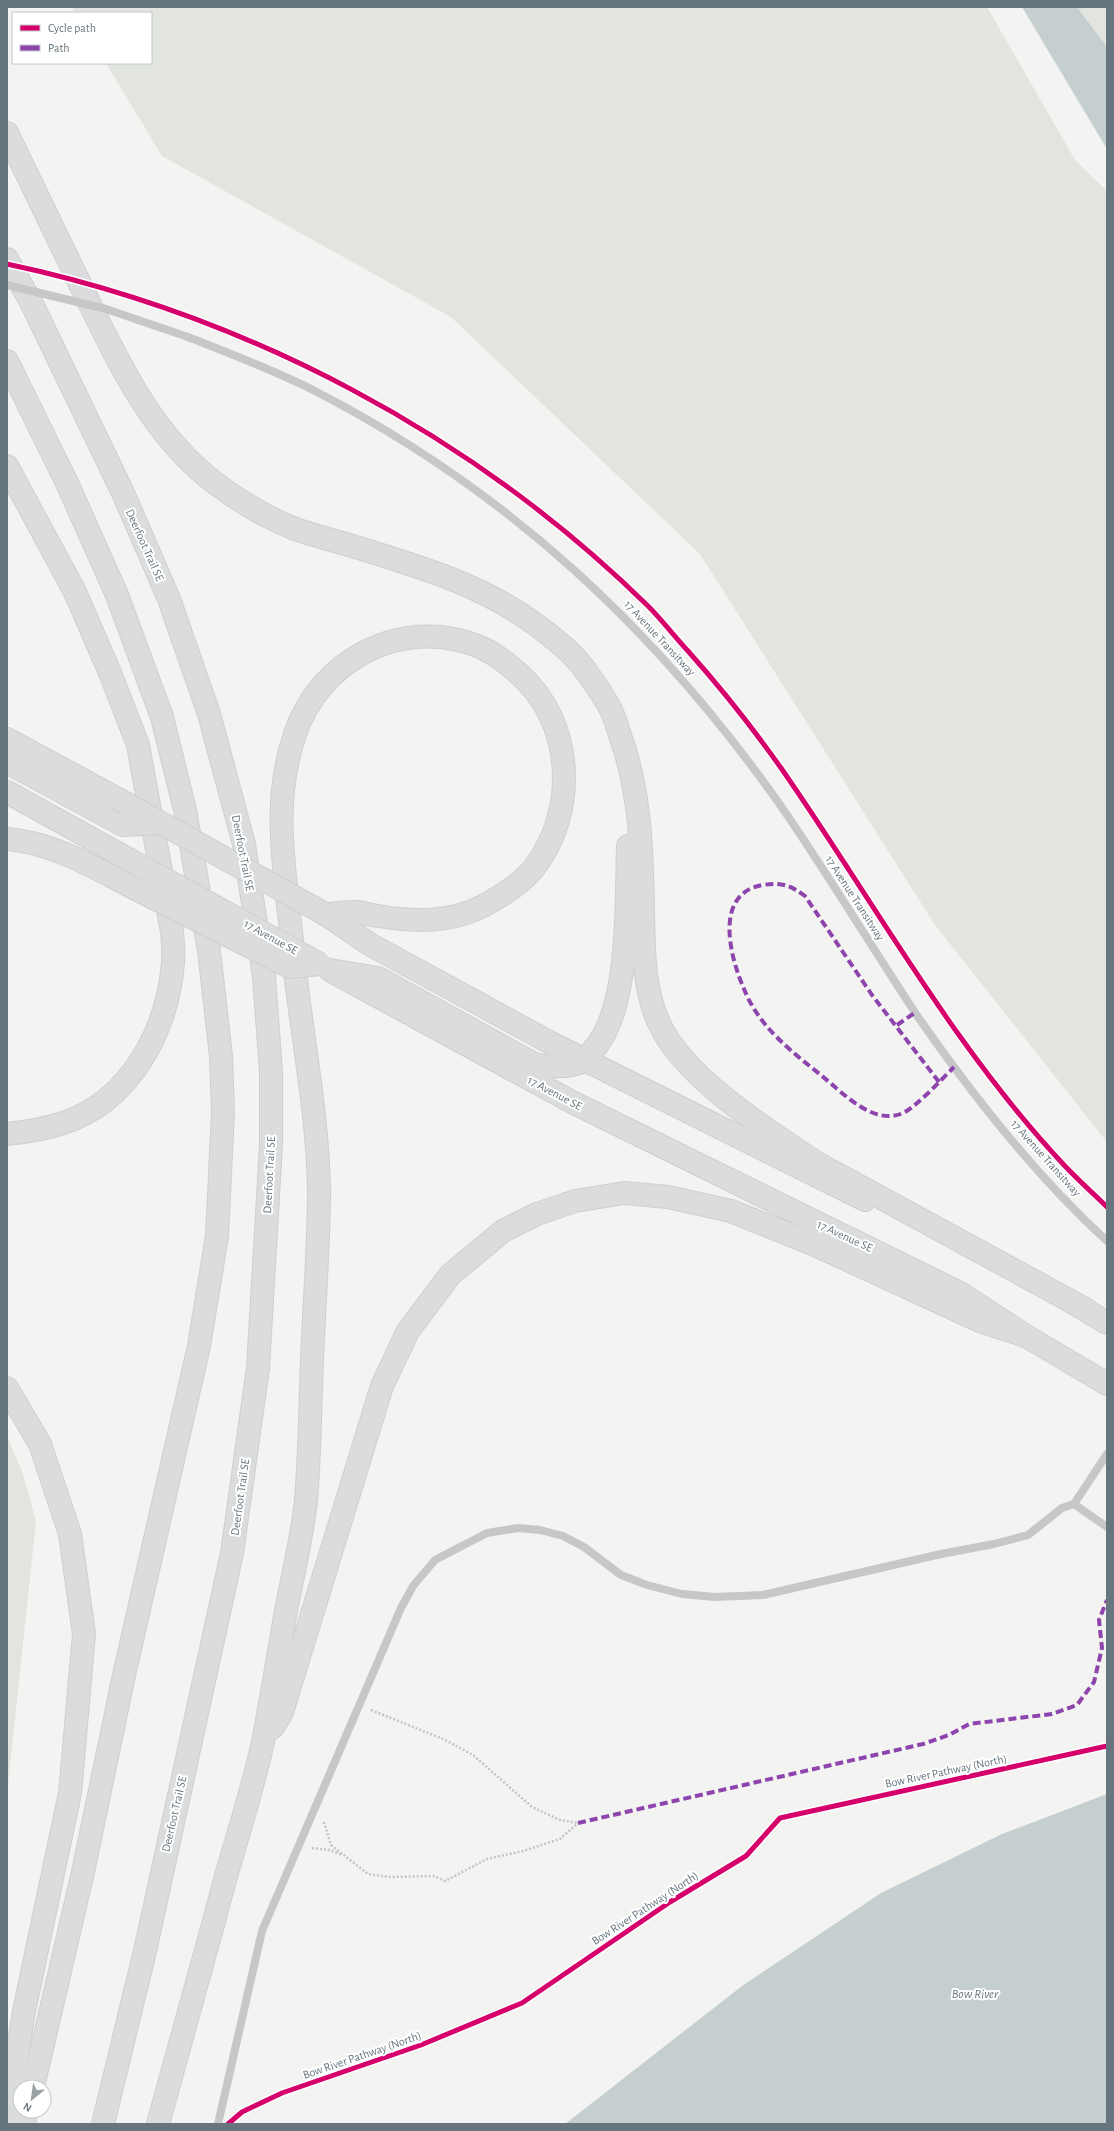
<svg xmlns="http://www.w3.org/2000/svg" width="1114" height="2131" font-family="'Alegreya Sans',sans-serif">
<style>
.green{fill:#e2e4e0}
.water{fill:#c6cfd0}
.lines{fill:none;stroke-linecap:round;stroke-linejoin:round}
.secondary-casing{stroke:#cfcfcf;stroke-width:24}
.highway-casing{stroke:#cfcfcf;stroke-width:24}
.path{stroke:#c3c4c5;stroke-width:2.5;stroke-dasharray:2 2;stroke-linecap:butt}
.lane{stroke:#c5c7c8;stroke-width:8}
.secondary{stroke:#dbdcdd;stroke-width:22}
.highway{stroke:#dbdcdd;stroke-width:22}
.secondary-bridge-casing{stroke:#cfcfcf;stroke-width:24;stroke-linecap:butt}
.highway-bridge-casing{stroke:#cfcfcf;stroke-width:24;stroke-linecap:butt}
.lane-bridge{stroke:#c5c7c8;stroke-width:8}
.secondary-bridge{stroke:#dbdcdd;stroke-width:22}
.highway-bridge{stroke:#dbdcdd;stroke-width:22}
.quiet{stroke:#8e44ad;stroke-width:4;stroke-dasharray:8 4;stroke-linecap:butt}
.cycleway-casing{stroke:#fff;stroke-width:8}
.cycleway{stroke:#d6006c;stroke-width:5}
.labels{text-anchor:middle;stroke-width:4;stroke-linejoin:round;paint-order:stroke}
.street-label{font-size:12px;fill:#67767e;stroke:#fff}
.water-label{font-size:13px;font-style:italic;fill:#63777b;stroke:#fff}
</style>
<rect width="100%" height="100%" fill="#f3f3f2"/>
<g class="green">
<polygon points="72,7 987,7 1075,160 1107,191 1107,1142 935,925 700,554 451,317 162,156 106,63 151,63 151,13 75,13"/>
<polygon points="1077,7 1107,7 1107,47"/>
<polygon points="7,1437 22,1471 36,1521 7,1794"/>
</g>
<g class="water">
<polygon points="1022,7 1077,7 1107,47 1107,149"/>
<polygon points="1107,1794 1107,2124 565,2124 742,1986 881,1893 1002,1834"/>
</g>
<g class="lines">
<defs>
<g id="secondary">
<polyline points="7,739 118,799"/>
<polyline points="7,792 128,859"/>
<polyline points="325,914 371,945 549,1042 865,1200"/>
<polyline points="333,972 572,1102 960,1293 1026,1336 1107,1384"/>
<polyline points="1070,1301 1107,1323"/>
</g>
<g id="highway">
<path d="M7 133C32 184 56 235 81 286 116 357 150 434 215 483 239 501 267 518 295 529 313 535 331 540 349 545 417 566 486 585 543 630 560 643 576 656 588 674 596 685 605 698 611 710 616 720 619 733 623 744 641 800 642 853 643 912 644 948 643 989 659 1023 684 1078 767 1130 817 1163L1087 1310"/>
<polyline points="7,259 31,302 123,493 169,599 209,714 244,844 264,977 271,1072 271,1145 258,1368 232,1553 145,1951 103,2124"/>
<polyline points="7,361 67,483 117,595 162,717 185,810 209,951 221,1056 223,1113 217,1236 199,1346 124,1675 83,1872 33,2087"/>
<path d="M7 466 75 592 110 673 138 745 172 932C173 942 174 952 173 962 168 1029 131 1101 63 1123 45 1129 26 1132 7 1134"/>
<polyline points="7,762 123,825"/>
<path d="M7 839C51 842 93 867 132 887"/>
<path d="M330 970 378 978 536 1065C552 1067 570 1068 584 1061 588 1059 591 1053 594 1049 631 1007 626 901 628 846"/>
<polyline points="7,1388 40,1444 70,1534 84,1634 70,1793 24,2011 7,2124"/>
<polyline points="273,1727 282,1712 382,1386 408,1331 450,1275 503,1231 537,1214 575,1201 624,1193 668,1197 731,1211 813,1244 980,1321 1026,1336"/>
<polyline points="24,2124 27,2111"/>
<path d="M158 2124C181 2042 204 1959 226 1876 239 1832 253 1787 263 1742 271 1700 278 1658 285 1616 292 1578 302 1539 306 1500 310 1454 310 1407 312 1361 314 1304 319 1247 319 1190 318 1129 308 1070 300 1010 295 978 293 946 289 914 282 851 274 797 295 734 320 660 400 617 475 645 492 651 506 662 519 674 574 722 578 811 534 868 521 884 500 897 483 906 450 923 414 922 378 916 371 915 364 913 357 912 347 912 336 913 325 914"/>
</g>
</defs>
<use href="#secondary" class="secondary-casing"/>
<use href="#highway" class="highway-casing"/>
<g class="path">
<polyline points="371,1710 443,1739 473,1755 532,1807 560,1820 578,1823"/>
<polyline points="324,1822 331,1845 368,1874 390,1877 434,1876 445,1881 487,1859 523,1851 560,1839 578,1823"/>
<polyline points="312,1848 330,1850 342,1855"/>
</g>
<g class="lane">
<path d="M188 337C231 354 274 370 315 391 509 491 658 631 783 809 829 876 871 946 916 1014 970 1092 1037 1177 1107 1241"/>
<polyline points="1107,1454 1074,1504 1107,1527"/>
<polyline points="218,2124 262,1931 401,1608 413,1586 435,1560 487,1533 518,1528 540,1530 563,1536 584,1547 621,1575 647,1585 682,1594 715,1597 763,1595 941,1554 994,1544 1028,1535 1062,1508 1074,1504"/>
</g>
<use href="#secondary" class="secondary"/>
<use href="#highway" class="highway"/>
<defs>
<g id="secondary-bridge">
<polyline points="118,799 325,914"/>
<polyline points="128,859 320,964"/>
</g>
<g id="highway-bridge">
<polyline points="123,825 161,823"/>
<polyline points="132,887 290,967 320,964"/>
</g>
</defs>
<use href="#secondary-bridge" class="secondary-bridge-casing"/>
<use href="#highway-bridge" class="highway-bridge-casing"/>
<polyline class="lane-bridge" points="7,285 106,309 188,337"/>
<use href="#secondary-bridge" class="secondary-bridge"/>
<use href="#highway-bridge" class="highway-bridge"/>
<g class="quiet">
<polyline points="897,1025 916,1012"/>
<path d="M939 1082 872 995 805 896C790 885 781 882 763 885 713 893 730 957 744 989 759 1027 791 1051 822 1076 843 1093 875 1128 905 1112 920 1103 941 1080 954 1067"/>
<polyline points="578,1823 923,1744 949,1735 969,1724 1052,1714 1077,1705 1094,1682 1102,1648 1099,1620 1107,1600"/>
</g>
<defs>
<g id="cycleway">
<path d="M7 264C247 315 473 434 648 606 662 620 674 636 688 651 721 688 752 727 781 768 873 900 953 1047 1064 1165 1078 1180 1093 1193 1107 1207"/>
<polyline points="228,2124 242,2112 282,2093 421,2045 522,2003 670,1902 746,1856 780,1818 1107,1746"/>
</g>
</defs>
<use href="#cycleway" class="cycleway-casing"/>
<use href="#cycleway" class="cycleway"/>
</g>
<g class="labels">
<g class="street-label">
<text transform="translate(145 545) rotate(66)" y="4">Deerfoot Trail SE</text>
<text transform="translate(660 638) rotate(47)" y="4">17 Avenue Transitway</text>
<text transform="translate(243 853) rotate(79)" y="4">Deerfoot Trail SE</text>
<text transform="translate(855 898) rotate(57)" y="4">17 Avenue Transitway</text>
<text transform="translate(271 937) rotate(29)" y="4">17 Avenue SE</text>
<text transform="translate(555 1093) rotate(28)" y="4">17 Avenue SE</text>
<text transform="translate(1046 1158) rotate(48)" y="4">17 Avenue Transitway</text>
<text transform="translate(269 1175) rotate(-87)" y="4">Deerfoot Trail SE</text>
<text transform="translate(845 1236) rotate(25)" y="4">17 Avenue SE</text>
<text transform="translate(240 1497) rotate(-82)" y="4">Deerfoot Trail SE</text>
<text transform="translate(946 1771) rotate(-12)" y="4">Bow River Pathway (North)</text>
<text transform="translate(174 1814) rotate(-77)" y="4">Deerfoot Trail SE</text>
<text transform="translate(645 1908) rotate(-33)" y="4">Bow River Pathway (North)</text>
<text transform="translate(362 2055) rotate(-19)" y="4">Bow River Pathway (North)</text>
</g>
<g class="water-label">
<text x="975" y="1998">Bow River</text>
</g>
</g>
<rect width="1114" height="2131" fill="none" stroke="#67767e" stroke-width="16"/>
<rect x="12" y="12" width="140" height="52" fill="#ffffff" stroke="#c2c8cb"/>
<rect x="20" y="25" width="20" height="6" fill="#d6006c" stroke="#c2c8cb"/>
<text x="48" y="32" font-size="12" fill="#67767e">Cycle path</text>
<rect x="20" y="45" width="20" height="6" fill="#8e44ad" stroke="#c2c8cb"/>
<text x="48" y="52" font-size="12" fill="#67767e">Path</text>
<g transform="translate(32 2099) rotate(209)"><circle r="19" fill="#ffffff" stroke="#c2c8cb"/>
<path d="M0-3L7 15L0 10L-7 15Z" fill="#98a2a7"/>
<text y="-6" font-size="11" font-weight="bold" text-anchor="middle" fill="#67767e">N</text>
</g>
</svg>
